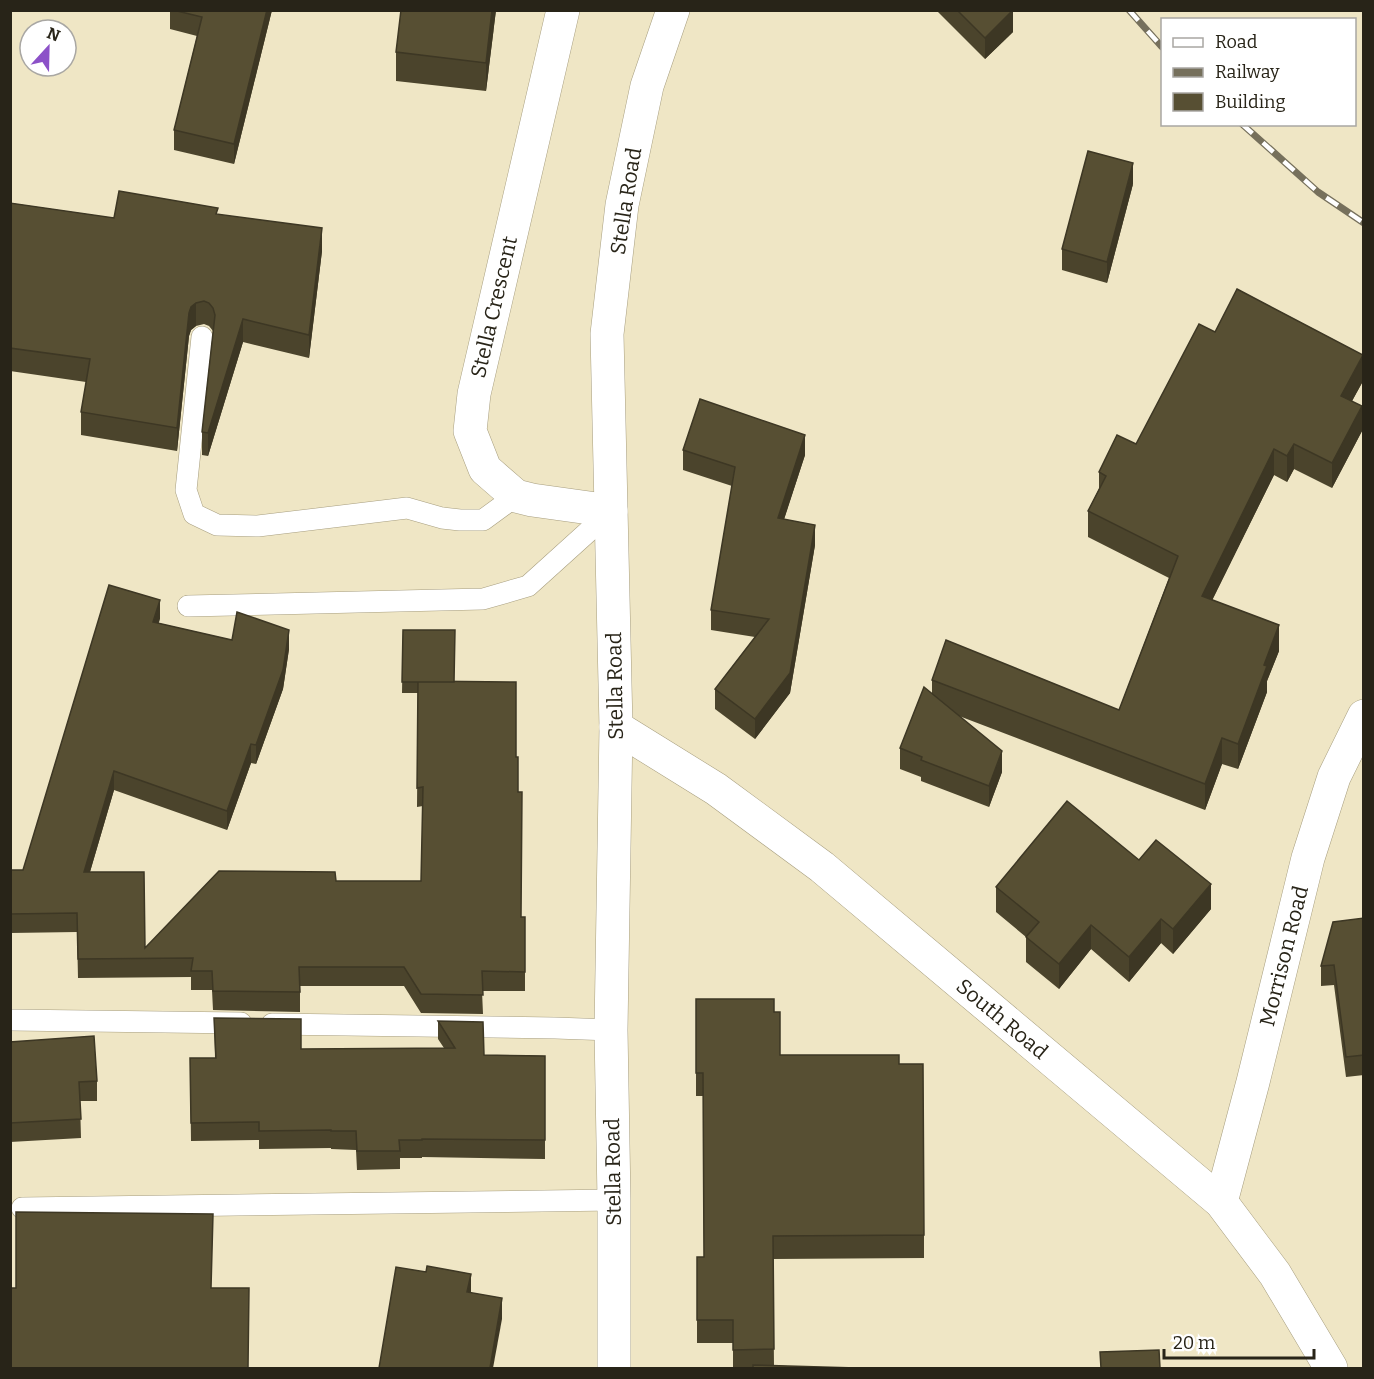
<svg xmlns="http://www.w3.org/2000/svg" width="1374" height="1379" font-family="Bitter,serif">
<style>
.lines{fill:none;stroke-linecap:round;stroke-linejoin:round}
.service-casing{stroke:#a79e7f;stroke-width:22}
.minor-casing{stroke:#a79e7f;stroke-width:34}
.secondary-casing{stroke:#a79e7f;stroke-width:34}
.service{stroke:#fff;stroke-width:21}
.minor{stroke:#fff;stroke-width:33}
.secondary{stroke:#fff;stroke-width:33}
.rail-casing{stroke:#76705c;stroke-width:7}
.rail{stroke:#fff;stroke-width:4.5;stroke-dasharray:14;stroke-linecap:butt}
.wall{fill:#4b442c}
.shaded-wall{fill:#3d3724}
.building{fill:#574f33;stroke:#3d3724;stroke-width:1.5}
.labels{text-anchor:middle;stroke-width:6;stroke-linejoin:round;paint-order:stroke}
.street-label{font-size:21px;fill:#282418;stroke:#fff}
</style>
<rect width="100%" height="100%" fill="#efe6c5"/>
<g class="lines">
<defs>
<g id="service">
<polyline points="202,337 186,490 194,514 217,525 258,526 407,508 442,518 460,520 483,520 516,496"/>
<polyline points="188,606 483,599 528,586 611,511"/>
<polyline points="10,1020 241,1023"/>
<polyline points="272,1024 555,1028 611,1030"/>
<polyline points="22,1208 614,1200"/>
</g>
<g id="minor">
<polyline points="563,10 474,394 470,431 485,469 516,496 532,500 611,511"/>
<polyline points="616,727 716,789 822,867 1221,1202 1275,1274 1331,1368"/>
<polyline points="1221,1202 1253,1082 1308,858 1334,777 1364,716"/>
</g>
<polyline id="secondary" points="614,1368 614,1200 611,1030 616,727 607,334 622,205 647,86 673,10"/>
</defs>
<use href="#service" class="service-casing"/>
<use href="#minor" class="minor-casing"/>
<use href="#secondary" class="secondary-casing"/>
<use href="#service" class="service"/>
<use href="#minor" class="minor"/>
<use href="#secondary" class="secondary"/>
<defs>
<g id="rail">
<polyline points="1129,10 1162,47"/>
<polyline points="1242,124 1318,192 1364,223"/>
</g>
</defs>
<use href="#rail" class="rail-casing"/>
<use href="#rail" class="rail"/>
</g>
<g class="wall">
<polygon points="170,10 272,10 234,164 174,150 174,130 197,36 170,29"/>
<polygon points="496,10 486,91 396,81 396,52"/>
<polygon points="936,10 1013,10 1013,32 985,59"/>
<polygon points="1133,184 1107,283 1062,270 1062,249"/>
<polygon points="10,203 114,218 218,215 322,251 309,358 243,342 208,456 202,455 202,432 213,331 209,326 204,324 196,326 191,330 189,336 177,451 81,435 81,412 86,382 10,371"/>
<polygon points="1215,332 1363,381 1352,401 1362,431 1332,488 1294,469 1287,482 1274,475 1212,600 1279,651 1267,681 1267,692 1238,769 1222,764 1205,810 959,716 1002,772 989,807 921,781 921,777 900,769 900,748 932,693 932,680 1119,710 1169,578 1088,537 1088,511 1099,489 1099,472 1136,444"/>
<polygon points="683,450 805,455 784,519 815,545 790,693 755,739 715,709 715,689 755,637 711,630 711,610 732,486 683,470"/>
<polygon points="160,619 158,623 232,640 289,649 283,689 256,764 251,763 227,830 114,790 90,872 145,948 336,881 421,881 423,806 417,807 418,693 402,693 403,630 454,682 516,757 518,792 521,917 525,917 525,991 482,991 483,1014 421,1013 404,986 300,986 300,1012 213,1010 212,990 191,990 191,977 78,978 77,932 10,933 10,870 23,870"/>
<polygon points="1139,860 1211,909 1173,954 1161,943 1129,982 1091,949 1059,989 1026,962 1026,937 996,912 996,887"/>
<polygon points="1364,918 1364,1075 1346,1077 1334,985 1321,986 1321,966"/>
<polygon points="696,999 774,1012 780,1055 899,1064 924,1235 924,1258 773,1259 774,1366 857,1368 733,1368 733,1343 697,1343 697,1257 704,1257 703,1096 696,1096"/>
<polygon points="214,1018 301,1049 444,1048 438,1039 438,1021 484,1055 545,1056 545,1159 422,1157 422,1158 400,1158 400,1169 357,1170 356,1150 331,1149 331,1148 259,1149 259,1140 191,1141 190,1058 215,1058"/>
<polygon points="10,1042 97,1081 97,1101 80,1101 81,1138 10,1142"/>
</g>
<g class="shaded-wall">
<polygon points="267,10 272,10 234,164 234,144"/>
<polygon points="492,10 496,10 486,91 486,63"/>
<polygon points="1013,10 1013,32 985,59 985,38"/>
<polygon points="1133,163 1133,184 1107,283 1107,262"/>
<polygon points="322,228 322,251 309,358 309,335"/>
<polygon points="196,303 196,326 191,330 189,336 177,451 177,428 189,313 191,307"/>
<polygon points="243,319 243,342 208,456 208,433"/>
<polygon points="1363,355 1363,381 1341,421 1341,396"/>
<polygon points="1362,406 1362,431 1332,488 1332,463"/>
<polygon points="805,435 805,455 778,538 778,518"/>
<polygon points="1294,444 1294,469 1287,482 1287,456"/>
<polygon points="1274,449 1274,475 1202,621 1202,596"/>
<polygon points="815,525 815,545 790,693 755,739 755,719"/>
<polygon points="160,600 160,619 153,641 153,622"/>
<polygon points="1279,625 1279,651 1267,681 1267,692 1238,769 1238,744 1264,665"/>
<polygon points="289,630 289,649 283,689 256,764 256,745"/>
<polygon points="1222,738 1222,764 1205,810 1205,784"/>
<polygon points="251,744 251,763 227,830 227,811"/>
<polygon points="1002,751 1002,772 989,807 989,786"/>
<polygon points="114,771 114,790 84,892 84,872"/>
<polygon points="1211,884 1211,909 1173,954 1173,929"/>
<polygon points="1161,919 1161,943 1129,982 1129,957"/>
<polygon points="1091,925 1091,949 1059,989 1059,964"/>
<polygon points="471,1274 471,1295 467,1292"/>
<polygon points="502,1298 502,1319 493,1368 490,1368"/>
</g>
<g class="building">
<polygon points="173,10 267,10 234,144 174,130 202,17"/>
<polygon points="401,10 492,10 486,63 396,52"/>
<polygon points="957,10 1013,10 985,38"/>
<polygon points="1088,151 1133,163 1107,262 1062,249"/>
<polygon points="119,191 218,208 216,214 322,228 309,335 243,319 208,433 202,432 215,315 213,308 209,303 204,301 196,303 191,307 189,313 177,428 81,412 90,359 10,348 10,203 114,218"/>
<polygon points="1237,289 1363,355 1341,396 1362,406 1332,463 1294,444 1287,456 1274,449 1202,596 1279,625 1264,665 1267,666 1238,744 1222,738 1205,784 932,680 946,640 1119,710 1178,556 1088,511 1106,476 1099,472 1117,435 1136,444 1199,324 1215,332"/>
<polygon points="700,399 805,435 778,518 815,525 790,673 755,719 715,689 769,619 711,610 735,467 683,450"/>
<polygon points="109,585 160,600 153,622 232,640 237,612 289,630 283,670 256,745 251,744 227,811 114,771 84,872 144,872 145,948 219,871 335,872 336,881 421,881 423,787 417,788 418,681 516,682 516,757 518,757 518,792 522,792 521,917 525,917 525,972 482,971 483,995 421,994 404,967 299,967 300,992 213,991 212,971 191,971 193,958 78,959 77,913 10,914 10,870 23,870"/>
<polygon points="403,630 455,630 454,682 402,682"/>
<polygon points="924,687 1002,751 989,786 921,760 922,757 900,748"/>
<polygon points="1067,801 1139,860 1156,840 1211,884 1173,929 1161,919 1129,957 1091,925 1059,964 1026,937 1039,922 996,887"/>
<polygon points="1364,918 1364,1055 1346,1057 1334,965 1321,966 1333,922"/>
<polygon points="696,999 774,999 774,1012 780,1012 780,1055 899,1055 899,1064 923,1064 924,1235 773,1236 774,1349 733,1350 733,1320 697,1320 697,1257 704,1257 703,1073 696,1073"/>
<polygon points="214,1018 301,1019 301,1049 455,1048 438,1021 483,1022 484,1055 545,1056 545,1140 422,1139 422,1140 399,1140 400,1151 357,1151 356,1131 331,1131 331,1130 259,1131 259,1122 191,1123 190,1058 216,1058"/>
<polygon points="94,1036 97,1081 79,1082 81,1119 10,1123 10,1042"/>
<polygon points="16,1212 213,1214 211,1288 249,1288 248,1368 10,1368 10,1288 16,1288"/>
<polygon points="427,1266 471,1274 467,1292 502,1298 490,1368 379,1368 396,1267 426,1272"/>
<polygon points="1159,1350 1160,1368 1101,1368 1100,1352"/>
<polygon points="753,1365 857,1368 753,1368"/>
</g>
<g class="labels">
<g class="street-label">
<text transform="translate(626 201) rotate(-81)" y="7">Stella Road</text>
<text transform="translate(494 307) rotate(-77)" y="7">Stella Crescent</text>
<text transform="translate(615 686) rotate(-91)" y="7">Stella Road</text>
<text transform="translate(1284 956) rotate(-76)" y="7">Morrison Road</text>
<text transform="translate(1002 1019) rotate(40)" y="7">South Road</text>
<text transform="translate(613 1172) rotate(-91)" y="7">Stella Road</text>
</g>
</g>
<rect width="1374" height="1379" fill="none" stroke="#282418" stroke-width="24"/>
<rect x="1161" y="18" width="195" height="108" fill="#ffffff" stroke="#a9a7a3" stroke-width="1.5"/>
<rect x="1173" y="38" width="30" height="9" fill="#ffffff" stroke="#a9a7a3" stroke-width="1.5"/>
<text x="1215" y="48" font-size="18" fill="#282418">Road</text>
<rect x="1173" y="68" width="30" height="9" fill="#76705c" stroke="#a9a7a3" stroke-width="1.5"/>
<text x="1215" y="78" font-size="18" fill="#282418">Railway</text>
<rect x="1173" y="93" width="30" height="18" fill="#574f33" stroke="#a9a7a3" stroke-width="1.5"/>
<text x="1215" y="108" font-size="18" fill="#282418">Building</text>
<g transform="translate(48 48) rotate(22)"><circle r="28" fill="#ffffff" stroke="#a9a7a3" stroke-width="1.5"/>
<path d="M0-4.5L10 22L0 15L-10 22Z" fill="#8c51c8"/>
<text y="-9" font-size="16" font-weight="bold" text-anchor="middle" fill="#282418">N</text>
</g>
<path d="M1164 1349v9h150v-9" fill="none" stroke="#282418" stroke-width="3"/>
<text x="1173" y="1349" font-size="18" fill="#282418" stroke="#ffffff" stroke-width="4.5" paint-order="stroke">20 m</text>
</svg>
